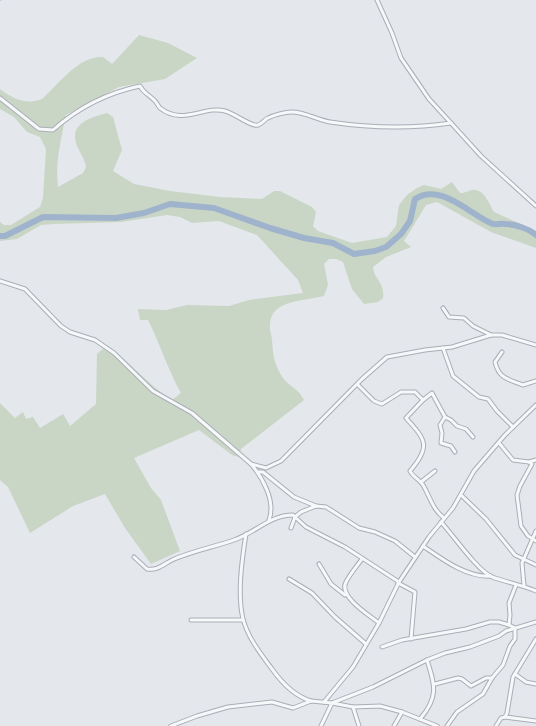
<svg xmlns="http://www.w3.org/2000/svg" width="536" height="726" font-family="Jost,sans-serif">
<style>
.green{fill:#c9d6c5}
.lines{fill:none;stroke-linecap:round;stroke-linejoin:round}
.stream{stroke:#9fb4cc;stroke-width:1}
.river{stroke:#9fb4cc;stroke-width:6}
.minor-casing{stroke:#a9aeb7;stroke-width:5}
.minor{stroke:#f7f8fa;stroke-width:3}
</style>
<rect width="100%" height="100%" fill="#e4e7ec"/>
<path class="green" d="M139 35 168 43 197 58 165 79 119 87 66 115C61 140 55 161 58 187L83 173 86 167C85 160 82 156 79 150 66 125 88 118 107 113L113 117 122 150 113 171 134 184 170 191 220 197 262 199 274 191H280L312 207 316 212 313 226 318 231 352 243 387 237 396 226 399 205 407 195 417 188 424 185 441 189 452 182 460 193C466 193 467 191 472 190 484 188 489 204 494 212L536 231V248L491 232 437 202 426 205 404 241 411 247 386 257 373 267C374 280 385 282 383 298L378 302 364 304 352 289 343 262 336 259H329L324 264 328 285 324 296C306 301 270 299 270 325 269 330 272 335 272 340 273 355 274 365 283 378 290 387 298 388 304 400L241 449 239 457 232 455 199 430 134 458 151 488 161 500 180 551 151 564 125 528 105 494 73 506 30 533 8 487 0 480V403L15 418 23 412 26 419 33 417 40 428 63 414 70 426 96 404 97 354 107 345C130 362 148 385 172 400L181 393C168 370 160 344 148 320H140L138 309 166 310 187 305 229 306 249 300 303 293 298 280 257 235 219 221 192 223 180 217 167 215 121 222 54 224 41 225 17 239 0 241V222L4 225H11L40 207 43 198 46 149 40 137 27 132 14 117 0 109V89C12 99 28 105 42 99 60 83 78 56 103 57L112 64Z"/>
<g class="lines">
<polyline class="stream" points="0,0 1,0"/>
<path class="river" d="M0 236H5L43 217 116 218 144 213 170 204 214 208 270 228 304 238 333 243 354 254 375 251 386 247 401 234 410 221 415 199C441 182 470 215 493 224 496 225 501 223 505 224 515 224 529 229 536 235"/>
<defs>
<g id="minor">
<polyline points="377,0 392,33 401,58 429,99 451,123"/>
<path d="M0 98 39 129 53 130C79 107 106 93 140 86 144 94 150 95 155 101 157 103 158 106 160 108 183 126 205 105 225 111 234 113 251 127 258 125 262 124 265 119 268 118 274 115 285 112 292 112 305 112 317 120 330 122 370 128 411 129 451 123L481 156 536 206"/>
<path d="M0 281 25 289 61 326 70 332 95 340 114 353 153 391 192 413 251 464C263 478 276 502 269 520"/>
<polyline points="443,308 449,317 464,318 473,326 491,335"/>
<polyline points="443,348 453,376 479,397 488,399 497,411 513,427"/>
<path d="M502 352 495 362C499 379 508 379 523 385L536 381"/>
<polyline points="358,385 374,401 382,404 401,392 415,392 423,400 432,393 445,417 451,420 457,426 466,429 473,437"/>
<path d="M423 400 406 418C425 439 432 446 410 471 413 477 420 480 423 485 430 497 433 510 444 518"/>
<polyline points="445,417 440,425 442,433 441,443 451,446 455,452"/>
<polyline points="499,443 513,460 529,462 536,460"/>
<polyline points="529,462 532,464 520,486 517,495 521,526 528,536 536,541"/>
<polyline points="251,464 266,468 281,461 362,379 387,357 425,350 452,347 491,335 502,335 536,345"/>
<polyline points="258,472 263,472 294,497 316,506"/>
<polyline points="421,482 435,471"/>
<polyline points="461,495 486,519 515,555 536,565"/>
<path d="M441 522C453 535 477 570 492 577 506 582 522 585 536 591"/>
<polyline points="291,528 295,517 306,527 345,547 399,582"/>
<path d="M246 534C242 559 237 594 243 619 248 638 261 654 272 669 282 683 294 696 311 701"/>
<path d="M423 546C442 559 467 578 491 576"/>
<path d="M134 557 147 569C157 571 164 564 172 560 192 551 214 547 234 540 255 533 270 515 293 515L295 517 301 512 316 506 326 507 359 528 375 532 395 541 415 557"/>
<path d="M362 559C357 566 350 574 346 582 338 596 369 615 379 623"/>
<polyline points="319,564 331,584 345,595"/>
<polyline points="289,579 312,593 335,617 366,644"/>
<polyline points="398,583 415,592 411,639"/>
<polyline points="524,586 522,563 536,531"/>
<polyline points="191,620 243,620"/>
<polyline points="382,647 402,640 466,629 490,622 499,622 509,625"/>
<polyline points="515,674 526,682 536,684"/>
<polyline points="435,684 458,678 462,679 471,686 486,678 492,678"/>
<polyline points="324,702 353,667 379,623 399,582 429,537 453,508 474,471 505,435 536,405"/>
<polyline points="353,707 359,726"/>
<polyline points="505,717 536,721"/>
<path d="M420 719C439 697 435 685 427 660"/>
<polyline points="171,726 197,716 228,707 272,702 293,708 311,701 332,703 353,707 380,706 402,712 437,726"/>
<polyline points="321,726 332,703 373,687 427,660 445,653 470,647 499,636 506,631 536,622"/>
<polyline points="394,726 402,712"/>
<polyline points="447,726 457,712 483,694 492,678 503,665 510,646 515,639 515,628 509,625 510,615 509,603 516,585"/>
<polyline points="496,726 501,718 505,717 507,713 513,677 536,639"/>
</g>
</defs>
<use href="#minor" class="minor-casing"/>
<use href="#minor" class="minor"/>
</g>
</svg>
